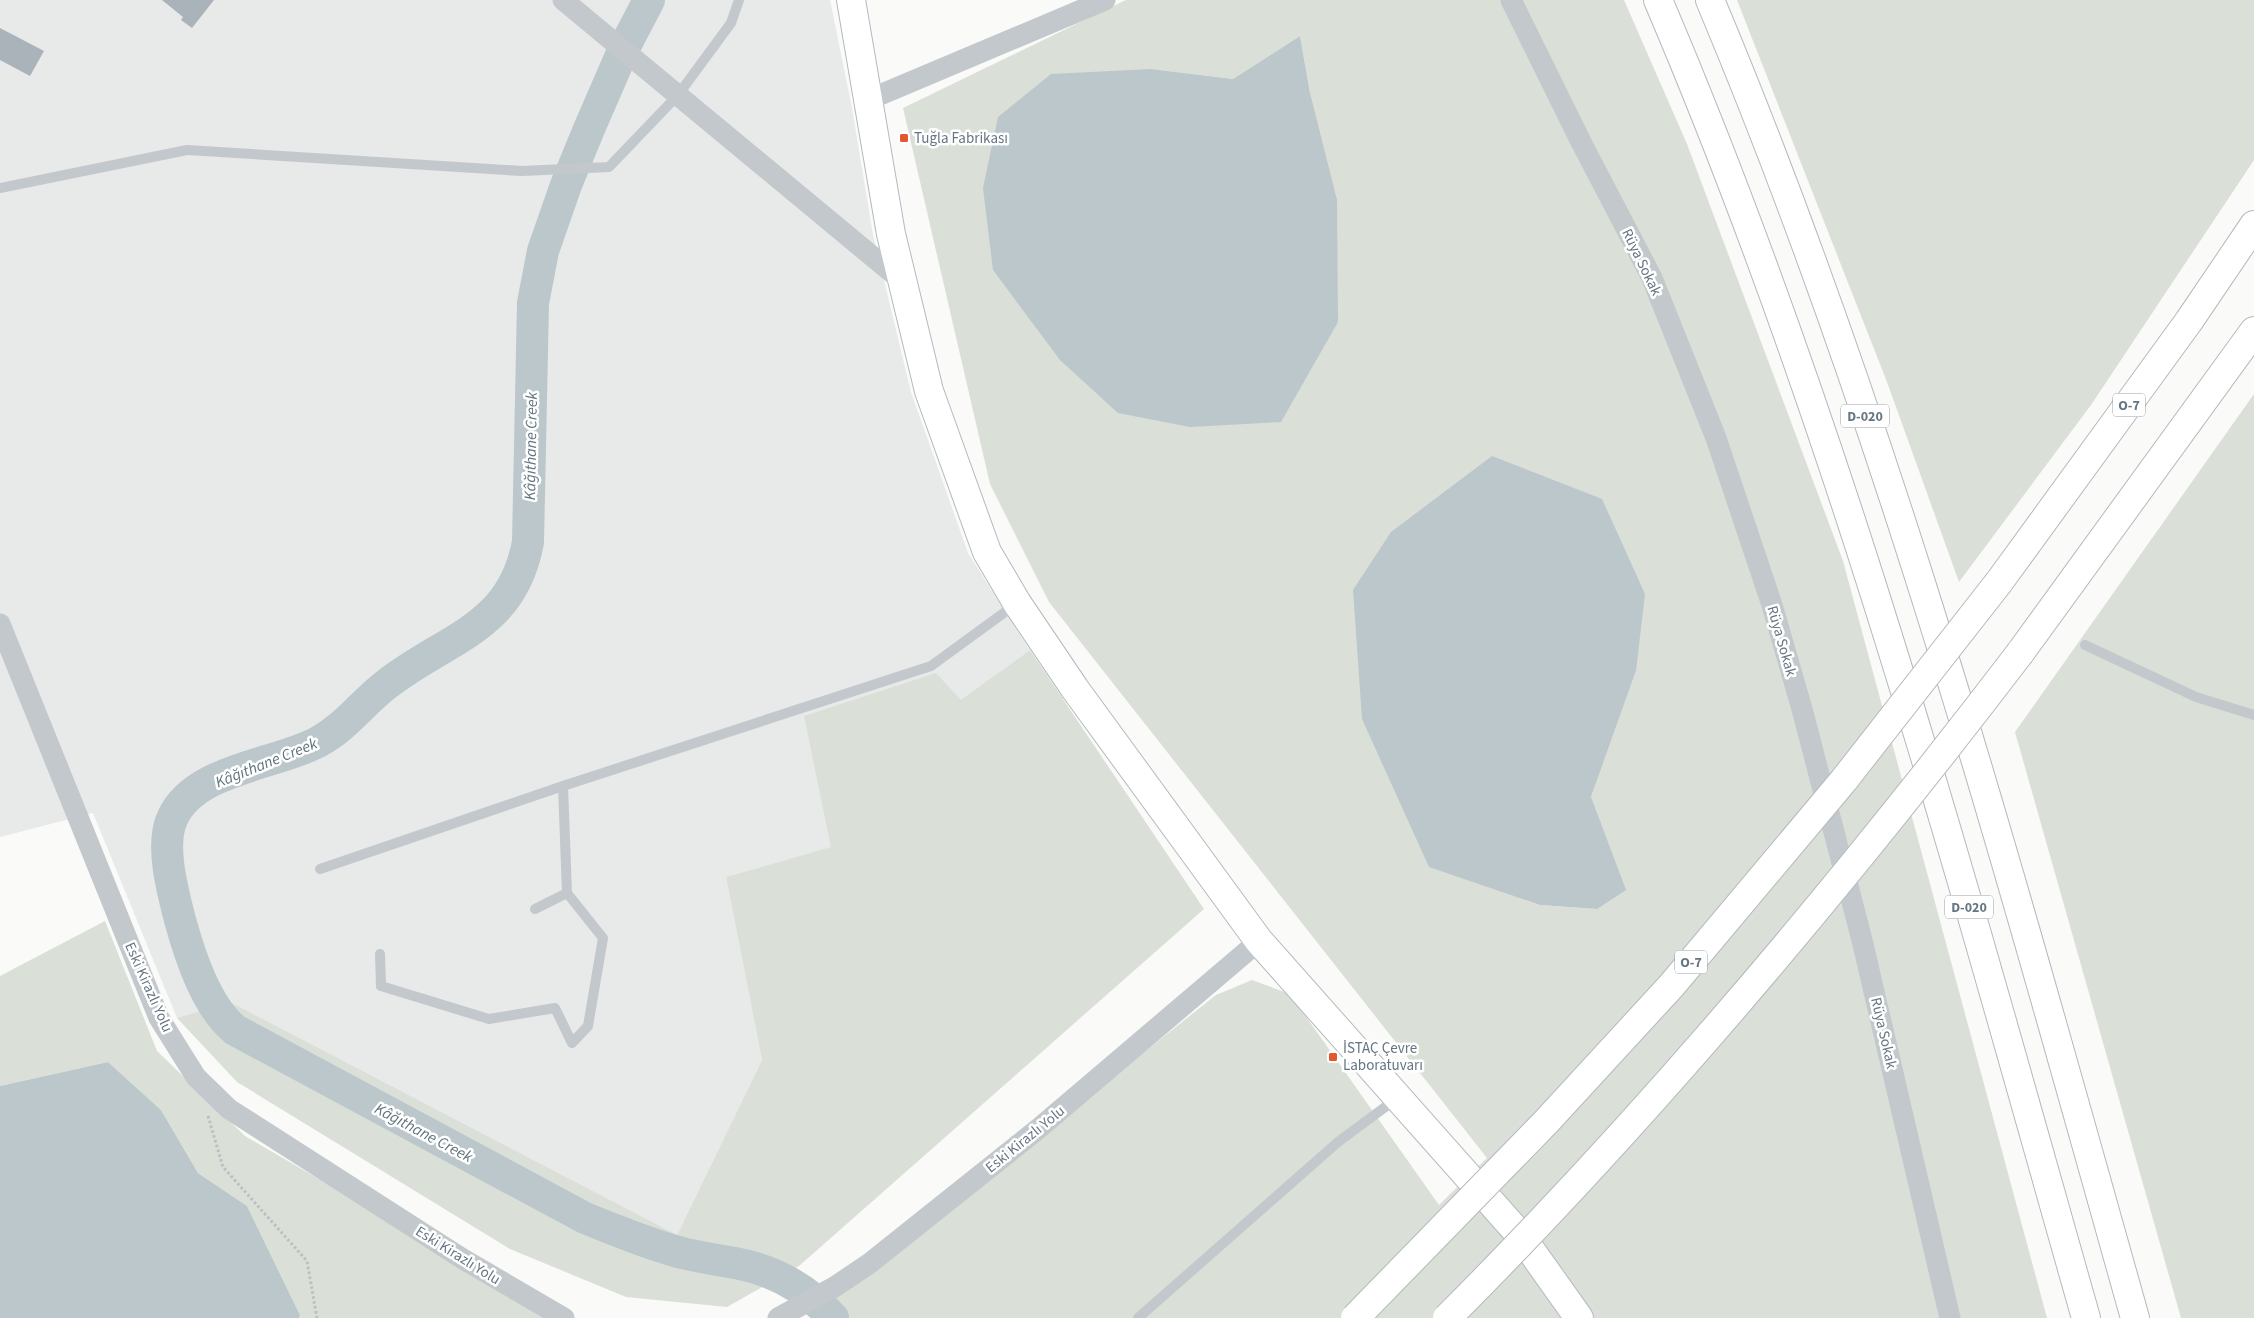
<svg xmlns="http://www.w3.org/2000/svg" width="2254" height="1318" font-family="'Source Sans 3',sans-serif">
<style>
.built{fill:#e8e9e9}
.green{fill:#dadfd7;fill-rule:evenodd}
.water{fill:#bbc7cb}
.lines{fill:none;stroke-linecap:round;stroke-linejoin:round}
.river{stroke:#bbc7cb;stroke-width:32}
.building{fill:#aab3b9}
.secondary-casing{stroke:#b3babf;stroke-width:30}
.trunk-casing{stroke:#b4b9bd;stroke-width:30}
.motorway-casing{stroke:#b4b9bd;stroke-width:30}
.path{stroke:#bbbfc2;stroke-width:3;stroke-dasharray:2.5 2.5;stroke-linecap:butt}
.service{stroke:#c3c8cc;stroke-width:10}
.minor{stroke:#c3c8cc;stroke-width:21}
.secondary{stroke:#fff;stroke-width:28}
.trunk{stroke:#fff;stroke-width:28}
.motorway{stroke:#fff;stroke-width:28}
.motorway-bridge-casing{stroke:#b4b9bd;stroke-width:30;stroke-linecap:butt}
.motorway-bridge{stroke:#fff;stroke-width:28}
.poi-dot{fill:#e4572e;stroke:#fff;stroke-width:2}
.labels{text-anchor:middle;stroke-width:5;stroke-linejoin:round;paint-order:stroke}
.shield{fill:#fff;stroke:#939fa8;stroke-width:1}
.shield-label{font-size:14px;font-weight:bold;fill:#657683}
.poi-label{font-size:15px;fill:#657683;stroke:#fff;text-anchor:start}
.street-label{font-size:15px;fill:#657683;stroke:#fff}
.water-label{font-size:16px;font-style:italic;fill:#60757c;stroke:#fff}
</style>
<rect width="100%" height="100%" fill="#fafaf8"/>
<polygon class="built" points="0,0 830,0 852,108 873,235 911,392 968,553 1030,650 961,701 805,716 832,847 726,877 762,1060 677,1235 612,1213 230,1002 177,1018 93,813 0,837"/>
<g class="green">
<path d="M1126 0H1624L1687 144 1843 561 2047 1318H810L1216 995 1252 980 1290 994 1439 1205 1487 1158 1049 602 990 484 903 108ZM1300 36 1310 93 1151 69 1233 79ZM1636 671 1591 797 1597 909 1540 905 1429 866Z"/>
<polygon points="1737,0 2254,0 2254,160 2091,405 1959,582 1887,382"/>
<polygon points="2254,394 2254,1318 2181,1318 2015,732"/>
<polygon points="1030,650 1204,909 799,1266 727,1307 626,1297 510,1249 237,1082 177,1018 230,1002 677,1235 762,1060 726,877 831,847 804,716 936,673 961,700"/>
<polygon points="105,921 157,1051 245,1136 558,1318 299,1318 300,1315 247,1206 198,1173 161,1110 108,1062 0,1086 0,976"/>
</g>
<g class="water">
<polygon points="1300,36 1310,93 1337,200 1338,322 1281,422 1190,427 1118,413 1060,360 993,270 983,188 998,117 1051,74 1151,69 1233,79"/>
<polygon points="1492,456 1602,499 1645,594 1636,671 1591,797 1626,890 1597,909 1540,905 1429,867 1362,719 1353,590 1391,532"/>
<polygon points="108,1062 161,1110 198,1173 247,1206 300,1315 299,1318 0,1318 0,1086"/>
</g>
<g class="lines">
<path class="river" d="M649 0 625 46 589 129 566 185 543 251 533 303 528 542C512 629 447 637 387 684 363 702 346 727 318 742 275 765 193 769 172 819 160 846 173 892 180 920 190 956 206 1006 235 1030L585 1218C617 1231 649 1244 682 1253 700 1257 717 1260 735 1263 774 1270 807 1289 833 1318"/>
</g>
<g class="building">
<polygon points="162,0 214,0 192,28 181,20 183,17"/>
<polygon points="0,28 44,51 30,76 0,60"/>
</g>
<g class="lines">
<defs>
<polyline id="secondary" points="851,0 891,234 929,391 987,552 1017,603 1075,689 1259,941 1520,1235 1579,1318"/>
<g id="trunk">
<path d="M1658 0C1840 426 1960 874 2086 1318"/>
<path d="M1710 0C1889 426 2010 874 2135 1318"/>
</g>
<g id="motorway">
<polyline points="1999,582 2189,321 2254,225"/>
<polyline points="2020,653 2254,331"/>
</g>
</defs>
<use href="#secondary" class="secondary-casing"/>
<use href="#trunk" class="trunk-casing"/>
<use href="#motorway" class="motorway-casing"/>
<polyline class="path" points="208,1116 223,1167 307,1261 317,1318"/>
<g class="service">
<polyline points="0,188 187,150 522,171 609,167 678,95 731,23 739,0"/>
<polyline points="2085,645 2196,697 2254,715"/>
<polyline points="320,869 563,786 931,666 1016,604"/>
<polyline points="535,909 567,893"/>
<polyline points="380,954 381,986 489,1019 555,1008 572,1043 588,1026 603,938 567,893 563,786"/>
<polyline points="1138,1318 1338,1142 1396,1099"/>
</g>
<g class="minor">
<polyline points="563,0 902,281"/>
<polyline points="1511,0 1581,142 1652,278 1716,438 1772,605 1802,709 1862,940 1950,1318"/>
<polyline points="868,100 1105,0"/>
<polyline points="0,624 159,1018 196,1077 229,1109 463,1259 564,1318"/>
<polyline points="778,1318 836,1286 870,1263 1038,1129 1259,941"/>
</g>
<use href="#secondary" class="secondary"/>
<use href="#trunk" class="trunk"/>
<use href="#motorway" class="motorway"/>
<defs>
<g id="motorway-bridge">
<polyline points="1355,1318 1546,1122 1672,985 1844,780 1999,582"/>
<path d="M1447 1318C1654 1111 1842 886 2020 653"/>
</g>
</defs>
<use href="#motorway-bridge" class="motorway-bridge-casing"/>
<use href="#motorway-bridge" class="motorway-bridge"/>
</g>
<g class="poi-dot">
<rect x="899" y="133" width="10" height="10" rx="2.5"/>
<rect x="1328" y="1052" width="10" height="10" rx="2.5"/>
</g>
<g class="labels">
<g class="shield">
<rect x="2113" y="393.5" width="32" height="23" rx="4"/>
<rect x="1841" y="404.5" width="48" height="23" rx="4"/>
<rect x="1945" y="895.5" width="48" height="23" rx="4"/>
<rect x="1675" y="950.5" width="32" height="23" rx="4"/>
</g>
<g class="shield-label">
<text x="2129" y="410">O-7</text>
<text x="1865" y="421">D-020</text>
<text x="1969" y="912">D-020</text>
<text x="1691" y="967">O-7</text>
</g>
<g class="poi-label">
<text x="914" y="143">Tuğla Fabrikası</text>
<text x="1343" y="1053">İSTAÇ Çevre<tspan x="1343" dy="17">Laboratuvarı</tspan></text>
</g>
<g class="street-label">
<text transform="translate(1642 262) rotate(64)" y="5">Rüya Sokak</text>
<text transform="translate(1782 641) rotate(74)" y="5">Rüya Sokak</text>
<text transform="translate(149 987) rotate(66)" y="5">Eski Kirazlı Yolu</text>
<text transform="translate(1884 1033) rotate(77)" y="5">Rüya Sokak</text>
<text transform="translate(1025 1139) rotate(-39)" y="5">Eski Kirazlı Yolu</text>
<text transform="translate(458 1255) rotate(32)" y="5">Eski Kirazlı Yolu</text>
</g>
<g class="water-label">
<text transform="translate(530 446) rotate(-89)" y="6">Kâğıthane Creek</text>
<text transform="translate(266 762) rotate(-22)" y="6">Kâğıthane Creek</text>
<text transform="translate(424 1132) rotate(28)" y="6">Kâğıthane Creek</text>
</g>
</g>
</svg>
